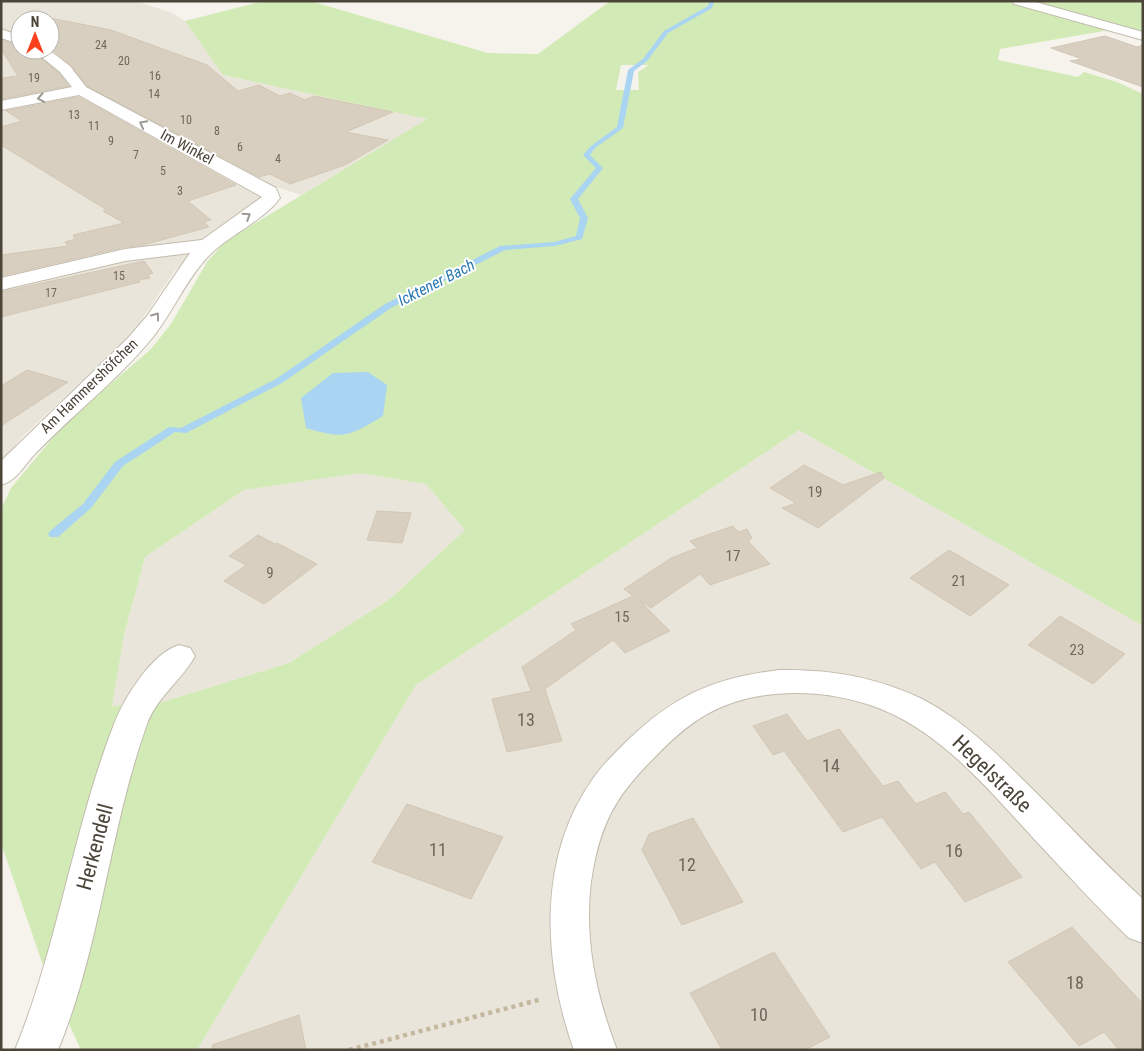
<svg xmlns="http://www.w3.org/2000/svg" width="1144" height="1051" font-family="'Roboto Condensed',sans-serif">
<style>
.residential{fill:#eae5da;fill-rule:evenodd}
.green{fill:#d2eab5;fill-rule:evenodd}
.water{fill:#a9d4f2}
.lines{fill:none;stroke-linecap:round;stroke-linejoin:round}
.stream{fill:#a9d4f2;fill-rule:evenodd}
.building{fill:#d8cfc1;stroke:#d3c7b4}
.street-casing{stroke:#c2bbae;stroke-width:2}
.path{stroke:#c4b79f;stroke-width:4.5;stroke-dasharray:4 4;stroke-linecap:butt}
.street{fill:#fff;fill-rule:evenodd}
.oneway{stroke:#9c9892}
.labels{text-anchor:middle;stroke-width:4;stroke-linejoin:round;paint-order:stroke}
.far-number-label{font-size:12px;fill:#6e675b}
.far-street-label{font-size:15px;fill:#4b4439;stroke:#fff}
.number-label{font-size:15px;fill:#6e675b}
.far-water-label{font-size:16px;font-style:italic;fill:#2e7ab2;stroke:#fff}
.near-number-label{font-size:18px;fill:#6e675b}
.near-street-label{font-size:21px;fill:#4b4439;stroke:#fff}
</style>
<rect width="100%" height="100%" fill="#f6f3ec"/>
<g class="residential">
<path d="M1 1H136L172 13 185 21 223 75 428 119 301 195 277 187 221 227 174 272 133 333 21 438 1 464ZM20 20H50V50H20Z"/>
<polygon points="799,430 1143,626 1143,1050 197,1050 416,685"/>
<polygon points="360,473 426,484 465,530 390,599 289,663 159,703 112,706 124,635 145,557 244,490"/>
</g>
<g class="green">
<path d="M264 1H310L488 53 538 54 610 1H1008L1115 29 1000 49 998 60 1078 77 1084 72 1117 82 1143 94V626L799 430 416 685 197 1050H81L45 971 1 843V509L11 488 65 423 150 350 171 324 207 262 226 241 427 119 223 75 185 21ZM621 65H649L638 72 639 90H616ZM360 473 426 484 465 530 390 599 289 663 159 703 112 706 124 635 145 557 244 490Z"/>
<polygon points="1029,1 1143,1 1143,33"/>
</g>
<path class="water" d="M368 372 387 385 383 416C349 436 345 440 306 428L301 398 333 373Z"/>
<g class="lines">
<polygon class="stream" points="709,1 714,1 712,8 668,33 647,61 634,71 623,128 595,148 590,155 603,168 578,199 588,218 582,239 555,246 505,250 391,308 282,383 186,433 175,432 123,466 91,508 58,537 50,537 48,534 50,531 83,504 115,462 169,427 181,428 276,379 385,304 500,246 554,242 576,236 580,218 570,199 596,168 583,155 591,146 617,127 628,70 643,59 664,31 708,6"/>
</g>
<g class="building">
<polygon points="40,16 111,30 207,65 238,91 259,85 280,96 290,93 305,100 314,96 393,112 346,132 388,140 345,165 290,184 270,174 259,177 87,86 71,65 50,48 50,20 27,20"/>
<polygon points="1105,36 1137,47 1143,45 1143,87 1070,61 1082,59 1051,48"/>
<polygon points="1,40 20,46 20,50 31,50 59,73 69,86 1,99 1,78 18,76 1,49"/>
<polygon points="79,97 236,185 188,201 211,220 204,222 209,227 143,245 125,247 1,276 1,255 68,246 65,242 75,239 73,235 124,223 103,211 107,210 1,145 1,127 22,121 6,111"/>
<polygon points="144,261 153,273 148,275 150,278 139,280 140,282 1,317 1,292"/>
<polygon points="27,370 68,382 1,426 1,386"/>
<polygon points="804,465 843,485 881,472 884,478 818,528 782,508 796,503 770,488"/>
<polygon points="377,511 411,513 402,543 367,540"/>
<polygon points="733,526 739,532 747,529 752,538 748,541 770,564 710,585 700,574 651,608 639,600 670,631 625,653 613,640 545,689 562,741 507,752 492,699 531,691 522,667 576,630 571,624 633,596 624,589 671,558 697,548 690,541"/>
<polygon points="258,535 275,544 277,543 317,564 264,604 224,581 246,565 229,556"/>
<polygon points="949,550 1009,585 970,616 910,578"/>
<polygon points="1060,616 1125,654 1093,684 1028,645"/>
<polygon points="787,714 807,741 839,729 883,786 898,781 916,804 945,792 963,814 969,812 1022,877 965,902 935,862 921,869 882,817 843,832 784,751 773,755 753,726"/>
<polygon points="407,804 503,837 471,899 372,862"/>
<polygon points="693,818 743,902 682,925 642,850 649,834"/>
<polygon points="1072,927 1143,1004 1143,1050 1119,1050 1104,1032 1079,1046 1008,962"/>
<polygon points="774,952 830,1037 805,1050 722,1050 690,993"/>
<polygon points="299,1015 306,1050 213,1050 212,1045"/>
</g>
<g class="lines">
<defs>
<g id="street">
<polygon points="1012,1 1032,1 1143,32 1143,40 1014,4"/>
<polygon points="1,29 20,36 20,44 1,38"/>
<path d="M33 50H49L70 66 86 87 276 188 280 198C263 222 225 236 204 261 184 284 172 313 153 337 118 380 72 415 34 455 24 466 16 481 1 485V461L128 338 147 316 190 253 125 261 1 290V278L125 249 202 240 262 197 79 95 1 110V101L72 87 60 72Z"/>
<path d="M179 645 190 648 195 656C181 681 157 697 147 724 109 830 101 946 58 1050H15C58 945 73 830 114 724 124 698 152 653 179 645Z"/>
<path d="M779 670C829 669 877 677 922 699 957 717 987 744 1014 771 1058 813 1098 858 1143 899V943L1129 938C1096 906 1066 873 1035 840 990 791 943 734 881 709 828 688 759 686 709 713 687 725 670 741 653 759 623 789 606 813 596 855 580 920 593 988 617 1050H574C543 963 537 859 592 780 602 765 615 753 628 740 675 695 714 678 779 670Z"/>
</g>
</defs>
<use href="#street" class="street-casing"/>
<polyline class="path" points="349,1050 542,999"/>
<use href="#street" class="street"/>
</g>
<defs><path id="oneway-chevron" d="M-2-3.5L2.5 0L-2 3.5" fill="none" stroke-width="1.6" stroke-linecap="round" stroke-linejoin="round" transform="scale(1.25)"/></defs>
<g class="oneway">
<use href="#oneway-chevron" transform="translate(41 98) rotate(169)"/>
<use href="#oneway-chevron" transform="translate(143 124) rotate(-152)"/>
<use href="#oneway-chevron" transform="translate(247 216) rotate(-33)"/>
<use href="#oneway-chevron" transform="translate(156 316) rotate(-54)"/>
</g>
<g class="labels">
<g class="far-number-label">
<text x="101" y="49">24</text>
<text x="124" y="65">20</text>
<text x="155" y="80">16</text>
<text x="34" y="82">19</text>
<text x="154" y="98">14</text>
<text x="74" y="119">13</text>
<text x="186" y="124">10</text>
<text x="94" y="130">11</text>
<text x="217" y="135">8</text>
<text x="111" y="145">9</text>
<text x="240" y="151">6</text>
<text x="136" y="159">7</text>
<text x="278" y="163">4</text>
<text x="163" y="175">5</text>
<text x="180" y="195">3</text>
<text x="119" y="280">15</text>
<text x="51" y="297">17</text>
</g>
<g class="far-street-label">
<text transform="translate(187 147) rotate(28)" y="5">Im Winkel</text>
<text transform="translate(89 386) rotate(-44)" y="5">Am Hammershöfchen</text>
</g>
<g class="number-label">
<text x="815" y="497">19</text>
<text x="733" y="561">17</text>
<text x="270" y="578">9</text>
<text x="959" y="586">21</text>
<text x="622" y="622">15</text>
<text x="1077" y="655">23</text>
</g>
<g class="far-water-label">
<text transform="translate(436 282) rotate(-27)" y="6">Icktener Bach</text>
</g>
<g class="near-number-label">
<text x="526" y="726">13</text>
<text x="831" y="772">14</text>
<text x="438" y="856">11</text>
<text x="954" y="857">16</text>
<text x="687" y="871">12</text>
<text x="1075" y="989">18</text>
<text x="759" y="1021">10</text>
</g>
<g class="near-street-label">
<text transform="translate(992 774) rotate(44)" y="7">Hegelstraße</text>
<text transform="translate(95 847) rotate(-75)" y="7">Herkendell</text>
</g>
</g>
<rect width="1144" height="1051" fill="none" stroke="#4b4439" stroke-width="5"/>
<g transform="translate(35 35)"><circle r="24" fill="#ffffff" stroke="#b7b4b0"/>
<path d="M0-4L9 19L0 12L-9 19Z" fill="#fc3f1d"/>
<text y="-8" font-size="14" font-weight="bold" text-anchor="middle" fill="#4b4439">N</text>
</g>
</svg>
